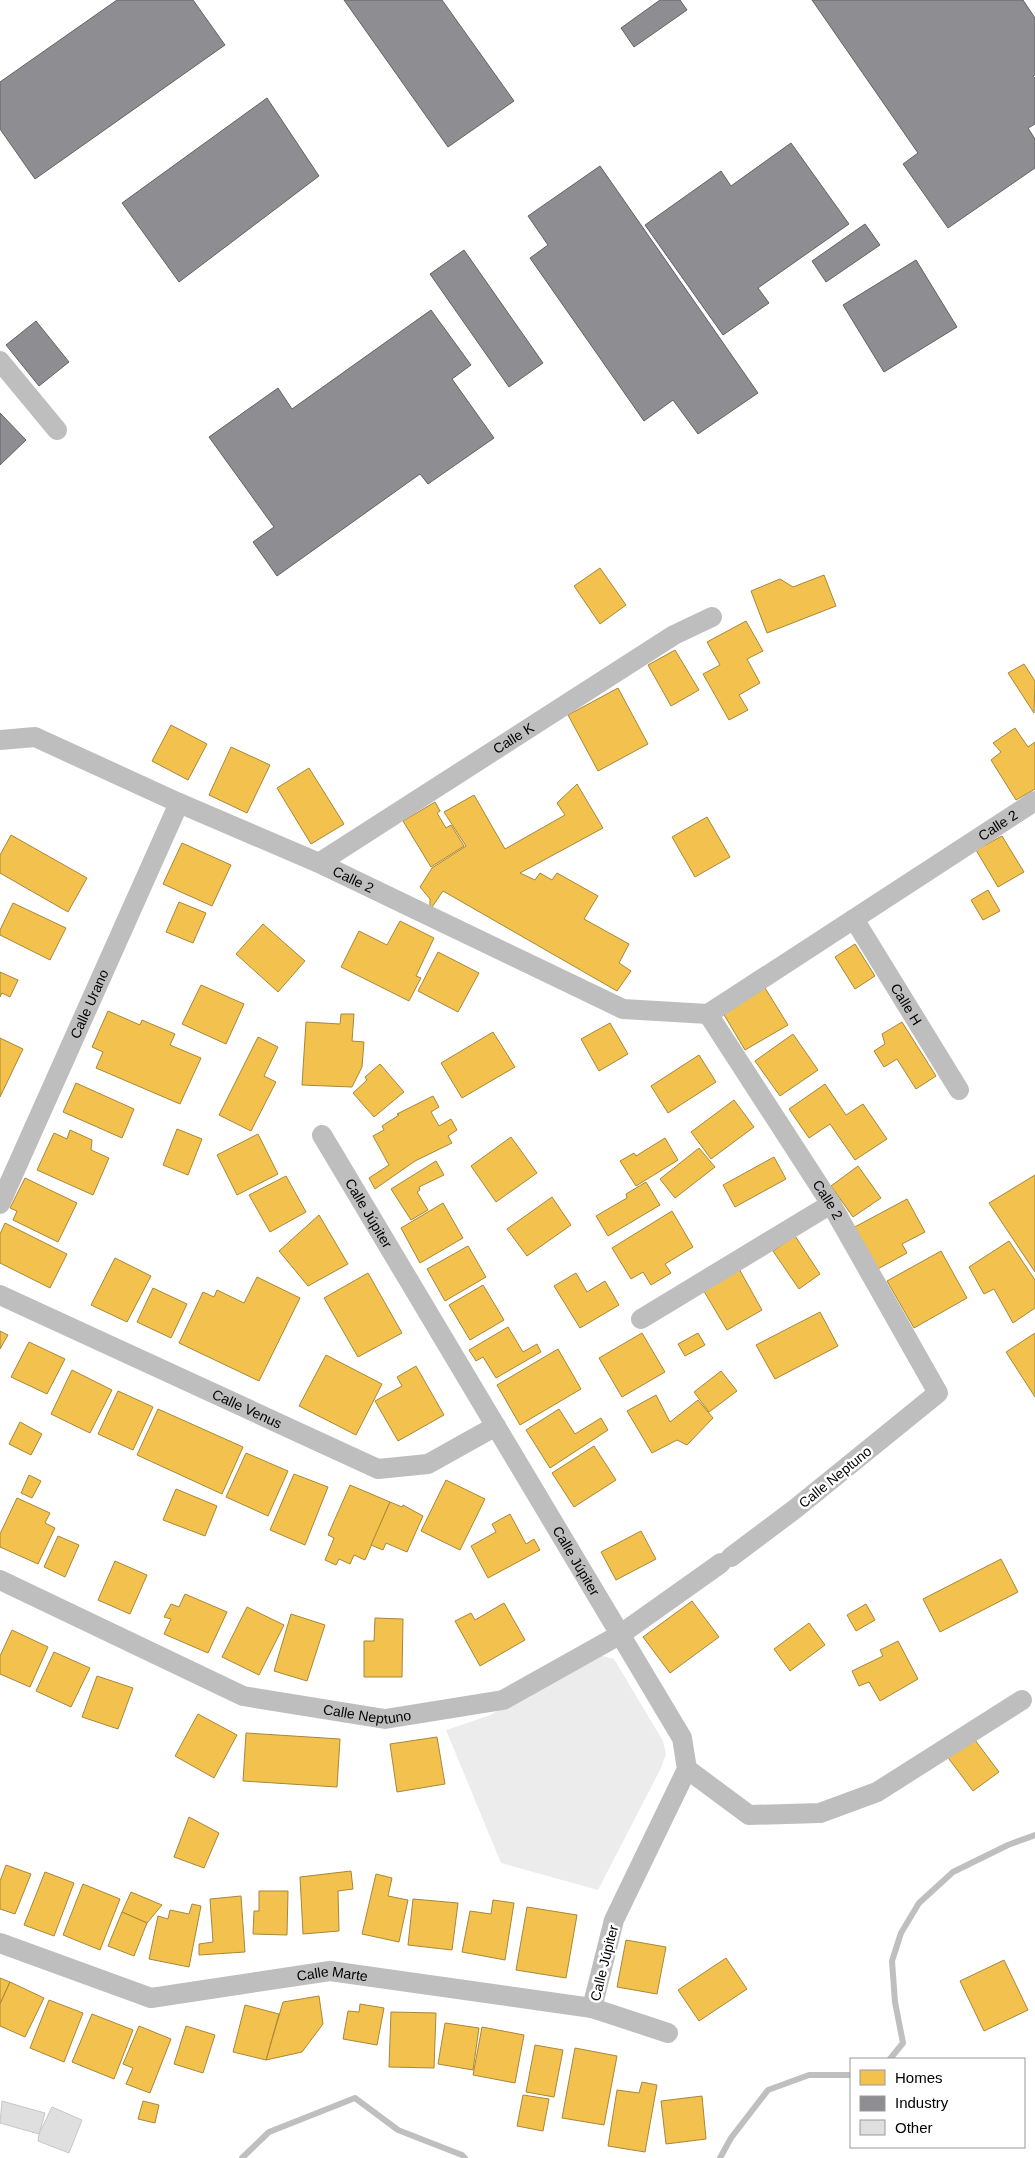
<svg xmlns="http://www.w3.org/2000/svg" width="1035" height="2158" font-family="Arial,sans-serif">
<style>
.green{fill:#ececec}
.homes{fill:#f2c14e;stroke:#a98737}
.industry{fill:#8d8d92;stroke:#636366}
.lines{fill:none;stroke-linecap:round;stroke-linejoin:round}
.stream{stroke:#bfbfbf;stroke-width:6}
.building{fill:#dfdfdf;stroke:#c7c7c7}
.minor{stroke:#bebebe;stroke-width:20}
.labels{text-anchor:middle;stroke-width:5;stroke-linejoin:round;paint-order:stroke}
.street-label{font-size:14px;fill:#000;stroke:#fff}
</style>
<rect width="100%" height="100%" fill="#fff"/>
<polygon class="green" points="599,1655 614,1659 663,1741 666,1754 661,1768 598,1890 501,1863 446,1730 488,1716"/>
<g class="homes">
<polygon points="600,568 626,605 600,624 574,586"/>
<polygon points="824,575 836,606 767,633 751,591 780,579 793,587"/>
<polygon points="746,621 763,651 747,659 760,683 739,695 748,710 729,720 703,674 720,665 707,642"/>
<polygon points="675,650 699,690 671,706 648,665"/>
<polygon points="1024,664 1035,681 1034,713 1008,673"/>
<polygon points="618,688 648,744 598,771 568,715"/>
<polygon points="171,725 207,744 188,780 152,761"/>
<polygon points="1015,728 1028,747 1035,742 1035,789 1016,800 991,760 1001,752 993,743"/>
<polygon points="231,747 270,765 247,813 209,795"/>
<polygon points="309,768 344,824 311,844 277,788"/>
<polygon points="577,784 603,828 520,873 535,880 540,873 552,880 557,873 598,896 584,919 629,944 619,963 631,971 617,991 443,891 430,910 430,899 420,887 432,868 466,846 444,812 474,795 505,849 565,815 557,803"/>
<polygon points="435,802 440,811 437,813 446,828 451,825 464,846 431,867 403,821"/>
<polygon points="707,817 730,857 695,877 672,837"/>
<polygon points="11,835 87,878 68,912 0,873 0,855"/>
<polygon points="1002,836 1024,872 998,887 976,850"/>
<polygon points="182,843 231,865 212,906 163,884"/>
<polygon points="988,890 1000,911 983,920 971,900"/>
<polygon points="179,902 206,913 193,943 166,932"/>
<polygon points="13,903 66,928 50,960 0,935 0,930"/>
<polygon points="400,921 434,938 416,976 421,978 409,1001 341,967 359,931 387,945"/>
<polygon points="263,924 305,961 278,992 236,954"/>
<polygon points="855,944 875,976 855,989 835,957"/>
<polygon points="438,952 479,973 458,1012 418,991"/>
<polygon points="0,972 18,980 10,997 2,993 0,997"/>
<polygon points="201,985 244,1004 226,1044 182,1024"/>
<polygon points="765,988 788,1025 745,1050 723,1013"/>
<polygon points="108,1011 140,1025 142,1020 175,1034 170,1045 201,1058 180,1104 96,1068 103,1052 92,1047"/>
<polygon points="341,1014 354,1014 352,1041 364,1042 362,1067 352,1087 302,1085 306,1022 340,1024"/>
<polygon points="902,1022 936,1076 916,1089 897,1059 884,1067 874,1051 885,1044 882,1034"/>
<polygon points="610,1023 628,1054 599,1071 581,1039"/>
<polygon points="493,1032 515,1067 462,1098 441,1063"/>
<polygon points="793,1034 818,1070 780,1096 755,1061"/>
<polygon points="258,1037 278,1047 264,1076 276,1082 251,1131 219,1115"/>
<polygon points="0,1038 23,1049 0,1097"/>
<polygon points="699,1055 716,1082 668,1113 651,1086"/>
<polygon points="380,1064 404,1092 374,1117 353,1093 367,1080 365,1077"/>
<polygon points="76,1083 134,1109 122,1138 63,1112"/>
<polygon points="825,1084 846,1115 863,1104 887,1139 855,1160 830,1124 809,1138 789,1109"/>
<polygon points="433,1096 439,1107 431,1112 439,1126 451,1119 457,1130 448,1136 452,1143 415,1161 375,1189 369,1178 389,1165 373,1136 384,1130 382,1126 399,1115 397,1114"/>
<polygon points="734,1100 754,1127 711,1159 691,1132"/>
<polygon points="177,1129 202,1139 188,1175 163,1165"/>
<polygon points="70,1130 92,1140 91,1150 109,1158 93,1195 37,1170 54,1133 67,1139"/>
<polygon points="258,1134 278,1174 237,1195 217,1155"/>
<polygon points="511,1137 537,1173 496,1202 471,1166"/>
<polygon points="665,1138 678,1160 636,1186 620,1161 634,1153 636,1156"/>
<polygon points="699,1148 715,1167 675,1198 660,1179"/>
<polygon points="774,1157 786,1179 735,1207 723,1185"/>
<polygon points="436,1161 444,1175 419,1187 420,1190 417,1192 428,1210 411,1220 391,1189"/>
<polygon points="858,1166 881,1198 853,1217 831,1186"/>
<polygon points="1035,1175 1035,1272 989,1203"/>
<polygon points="286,1176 306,1212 270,1232 249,1195"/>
<polygon points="25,1178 77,1203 58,1242 13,1220 17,1211 10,1208"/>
<polygon points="646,1182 660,1205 608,1236 596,1216 627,1198 626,1194"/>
<polygon points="552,1197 571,1225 527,1256 507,1229"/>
<polygon points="907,1199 925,1232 902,1244 907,1253 874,1271 851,1229"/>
<polygon points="443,1203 463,1238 420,1263 401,1228"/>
<polygon points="672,1211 693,1247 665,1264 671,1273 651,1285 643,1272 631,1279 612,1248"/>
<polygon points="319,1215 348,1264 308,1286 279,1251"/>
<polygon points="5,1223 67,1254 50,1288 0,1263 0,1234"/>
<polygon points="795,1236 820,1274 799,1289 773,1251"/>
<polygon points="1009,1241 1035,1280 1035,1308 1013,1323 994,1289 984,1294 969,1267"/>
<polygon points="468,1246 486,1277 445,1301 427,1269"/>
<polygon points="941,1251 967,1298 914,1328 887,1281"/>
<polygon points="115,1258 151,1276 127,1322 91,1305"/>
<polygon points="738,1267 762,1310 727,1330 702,1288"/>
<polygon points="368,1273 402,1333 358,1357 324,1298"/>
<polygon points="576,1273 587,1292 605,1281 619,1305 580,1328 554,1286"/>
<polygon points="257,1277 300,1298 259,1381 179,1343 203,1292 214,1297 217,1290 244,1303"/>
<polygon points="483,1285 504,1320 470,1340 449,1305"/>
<polygon points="153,1288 187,1304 171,1338 137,1322"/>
<polygon points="820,1312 838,1346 775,1379 756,1345"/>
<polygon points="508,1327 523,1352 537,1344 541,1352 496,1378 483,1357 476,1361 469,1350"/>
<polygon points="0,1331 8,1335 0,1349"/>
<polygon points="642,1333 665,1372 622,1397 599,1358"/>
<polygon points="698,1333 705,1345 685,1356 678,1344"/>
<polygon points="1035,1333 1035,1397 1006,1352"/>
<polygon points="29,1342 65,1359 47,1394 11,1377"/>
<polygon points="558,1349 581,1389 520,1425 497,1385"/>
<polygon points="326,1355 382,1384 356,1435 299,1406"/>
<polygon points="416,1366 444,1415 398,1441 375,1401 402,1386 397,1377"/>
<polygon points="72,1370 112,1390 90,1433 51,1414"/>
<polygon points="721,1371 737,1391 709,1412 694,1392"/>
<polygon points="118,1391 153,1407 133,1450 98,1434"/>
<polygon points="656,1395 670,1422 698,1400 713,1418 687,1445 677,1440 652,1453 627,1411"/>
<polygon points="158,1409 243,1447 222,1494 137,1455"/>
<polygon points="559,1409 575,1434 601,1418 608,1430 550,1468 526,1430"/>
<polygon points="20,1422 42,1434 31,1455 9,1444"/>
<polygon points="594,1446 616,1480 574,1507 552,1473"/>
<polygon points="246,1453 288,1471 268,1516 226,1497"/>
<polygon points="294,1474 328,1487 305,1545 270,1530"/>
<polygon points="29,1475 41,1481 32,1498 21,1493"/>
<polygon points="446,1480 485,1499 460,1550 421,1531"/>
<polygon points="350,1485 390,1502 365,1560 354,1555 350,1564 339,1559 336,1565 325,1560 334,1538 328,1535"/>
<polygon points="176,1489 217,1506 205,1536 163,1520"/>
<polygon points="17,1498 50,1513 45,1523 55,1528 38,1564 0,1547 0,1534"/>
<polygon points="390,1502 402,1507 403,1505 423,1516 407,1552 386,1543 383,1550 371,1545"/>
<polygon points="510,1514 526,1544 534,1539 540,1550 488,1578 471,1546 496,1532 492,1524"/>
<polygon points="641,1531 656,1559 616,1580 601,1552"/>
<polygon points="58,1536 79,1545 65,1577 44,1567"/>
<polygon points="1001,1559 1018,1592 940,1632 923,1599"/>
<polygon points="115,1561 147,1575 130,1614 98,1600"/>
<polygon points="185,1594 227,1612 208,1653 164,1634 171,1619 164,1617 171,1604 179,1607"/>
<polygon points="692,1601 719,1637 670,1673 643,1637"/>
<polygon points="504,1603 525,1640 480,1666 455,1621 471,1613 475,1620"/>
<polygon points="866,1604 875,1620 856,1631 847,1615"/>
<polygon points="247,1607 284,1625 259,1675 222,1657"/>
<polygon points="291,1614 325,1625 307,1681 274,1671"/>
<polygon points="375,1618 403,1619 402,1677 364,1677 364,1641 374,1641"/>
<polygon points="809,1623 825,1645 790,1671 774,1649"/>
<polygon points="12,1630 48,1647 30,1687 0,1674 0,1656"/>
<polygon points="898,1641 918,1679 880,1701 869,1682 859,1686 852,1671 883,1656 880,1650"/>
<polygon points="54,1652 90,1668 71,1707 36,1691"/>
<polygon points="97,1676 133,1688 118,1729 82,1717"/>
<polygon points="198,1714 237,1735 214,1778 175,1756"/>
<polygon points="246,1733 340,1739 337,1787 243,1781"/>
<polygon points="972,1736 999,1772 973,1791 946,1755"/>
<polygon points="437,1737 445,1784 397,1792 390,1744"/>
<polygon points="189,1817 219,1833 204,1868 174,1857"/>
<polygon points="6,1865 31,1874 15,1914 0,1909 0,1881"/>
<polygon points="351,1871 353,1889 338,1891 339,1931 303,1934 300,1877"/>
<polygon points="45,1872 74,1883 54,1936 24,1925"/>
<polygon points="376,1874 392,1878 388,1896 408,1900 399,1942 362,1934"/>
<polygon points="83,1884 120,1899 100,1950 63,1935"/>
<polygon points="259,1891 288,1891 287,1935 253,1934 254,1911 259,1911"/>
<polygon points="131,1892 162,1905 147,1923 122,1912"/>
<polygon points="241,1896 245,1952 199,1955 199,1944 213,1942 210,1899"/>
<polygon points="413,1899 458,1903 452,1950 408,1945"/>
<polygon points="493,1900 514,1903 505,1960 462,1952 470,1911 491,1914"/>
<polygon points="192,1904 201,1906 189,1967 149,1959 158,1916 168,1919 170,1910 189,1914"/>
<polygon points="527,1907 577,1915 566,1978 516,1970"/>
<polygon points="122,1912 147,1923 134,1956 108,1946"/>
<polygon points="626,1940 666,1947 657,1994 617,1987"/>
<polygon points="726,1958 747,1989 699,2021 678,1990"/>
<polygon points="1004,1960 1028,2010 984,2031 960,1981"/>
<polygon points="0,1978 10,1982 0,2004"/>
<polygon points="10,1982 44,1998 25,2037 0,2026 0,2004"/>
<polygon points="319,1996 323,2024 302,2052 266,2060 283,2002"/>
<polygon points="49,2000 83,2013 64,2062 30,2048"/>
<polygon points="360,2004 384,2008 377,2045 343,2039 348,2011 359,2012"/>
<polygon points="245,2005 279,2014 266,2060 233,2052"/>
<polygon points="391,2012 436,2013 434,2068 389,2067"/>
<polygon points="92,2014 133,2030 114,2079 72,2062"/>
<polygon points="445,2023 479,2028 473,2070 438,2064"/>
<polygon points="139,2026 171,2039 150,2093 126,2084 133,2068 123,2064"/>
<polygon points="186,2026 215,2035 203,2073 174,2064"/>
<polygon points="482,2027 524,2035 515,2083 473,2075"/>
<polygon points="535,2045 563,2050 554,2097 526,2092"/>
<polygon points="575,2048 617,2056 604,2125 562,2118"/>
<polygon points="642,2082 657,2085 645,2152 608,2146 617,2090 639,2093"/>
<polygon points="523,2095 549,2099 543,2131 517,2126"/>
<polygon points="702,2096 706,2139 666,2144 661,2101"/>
<polygon points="143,2101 159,2105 155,2123 138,2119"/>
</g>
<g class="industry">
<polygon points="117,0 193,0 225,45 35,179 0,129 0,82"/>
<polygon points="344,0 442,0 514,101 448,147"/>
<polygon points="660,0 680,0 687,10 634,47 621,28"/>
<polygon points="812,0 1023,0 1035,18 1035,75 1033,76 1035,78 1035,124 1028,128 1035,139 1035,168 948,228 903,164 918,153"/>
<polygon points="267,98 319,176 179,282 122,203"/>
<polygon points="791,143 849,224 758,288 769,303 723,335 645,225 721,171 731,186"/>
<polygon points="600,166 758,393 698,434 673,400 644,421 530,258 548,245 528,216"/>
<polygon points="865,224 880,245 826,282 812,261"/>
<polygon points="464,250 543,363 509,387 430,274"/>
<polygon points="916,260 957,327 884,372 843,305"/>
<polygon points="431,310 471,365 452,379 494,438 428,484 420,474 277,576 253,542 274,527 209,437 278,388 292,409"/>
<polygon points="36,321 69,362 39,386 6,345"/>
<polygon points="0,413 26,440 0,465"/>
</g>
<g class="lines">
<g class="stream">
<polyline points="890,2059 903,2043 895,2002 892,1961 901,1933 919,1903 953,1872 1008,1845 1035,1835"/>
<polyline points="242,2158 269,2132 355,2098 398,2130 462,2155 465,2158"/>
<polyline points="720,2158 731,2138 768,2090 809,2075 851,2075"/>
</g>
</g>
<g class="building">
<polygon points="2,2101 45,2113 39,2134 0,2123"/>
<polygon points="52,2107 82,2120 69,2153 38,2141 39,2134"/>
</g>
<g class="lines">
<g class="minor">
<polyline points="0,361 57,430"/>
<path id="s1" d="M0 740 35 737 179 803 319 863 623 1009 708 1014 1035 801"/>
<path id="s2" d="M319 863 674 635 712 617"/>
<path id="s3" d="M854 919 959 1090"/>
<path id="s4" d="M708 1014 831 1204 938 1393 795 1509 731 1557"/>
<path id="s5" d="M322 1135 682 1738 687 1769 614 1920 592 2008"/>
<path id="s6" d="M0 1204 179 803"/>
<path id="s7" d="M0 1295 378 1469 428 1464 496 1426"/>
<polyline points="641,1319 831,1204"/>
<path id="s8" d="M0 1580 243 1696 385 1719 503 1700 621 1634 721 1563"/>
<polyline points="687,1769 749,1815 820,1813 877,1792 1022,1700"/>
<path id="s9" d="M0 1943 151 1998 330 1971 592 2008 668 2033"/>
</g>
</g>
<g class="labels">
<g class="street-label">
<text dy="5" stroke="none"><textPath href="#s2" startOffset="231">Calle K</textPath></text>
<text dy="5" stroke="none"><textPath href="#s1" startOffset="1114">Calle 2</textPath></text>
<text dy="5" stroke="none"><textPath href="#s1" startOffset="384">Calle 2</textPath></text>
<text dy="5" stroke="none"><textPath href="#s6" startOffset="219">Calle Urano</textPath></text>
<text dy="5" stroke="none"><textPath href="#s3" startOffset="100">Calle H</textPath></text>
<text dy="5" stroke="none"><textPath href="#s4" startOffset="221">Calle 2</textPath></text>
<text dy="5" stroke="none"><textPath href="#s5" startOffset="91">Calle Júpiter</textPath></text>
<text dy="5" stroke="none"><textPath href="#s7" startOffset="272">Calle Venus</textPath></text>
<text transform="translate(835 1477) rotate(-39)" y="5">Calle Neptuno</text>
<text dy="5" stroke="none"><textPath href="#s5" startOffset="496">Calle Júpiter</textPath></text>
<text dy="5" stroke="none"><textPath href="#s8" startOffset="395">Calle Neptuno</textPath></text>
<text transform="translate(604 1963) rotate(-76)" y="5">Calle Júpiter</text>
<text dy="5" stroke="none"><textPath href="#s9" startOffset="344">Calle Marte</textPath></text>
</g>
</g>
<rect x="850" y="2058" width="175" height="90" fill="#ffffff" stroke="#999999"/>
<rect x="860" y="2070" width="25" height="15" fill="#f2c14e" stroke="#999999"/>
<text x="895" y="2083" font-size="15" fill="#000000">Homes</text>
<rect x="860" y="2096" width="25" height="15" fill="#8d8d92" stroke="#999999"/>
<text x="895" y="2108" font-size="15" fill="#000000">Industry</text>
<rect x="860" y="2120" width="25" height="15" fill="#dfdfdf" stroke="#999999"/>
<text x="895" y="2133" font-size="15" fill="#000000">Other</text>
</svg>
